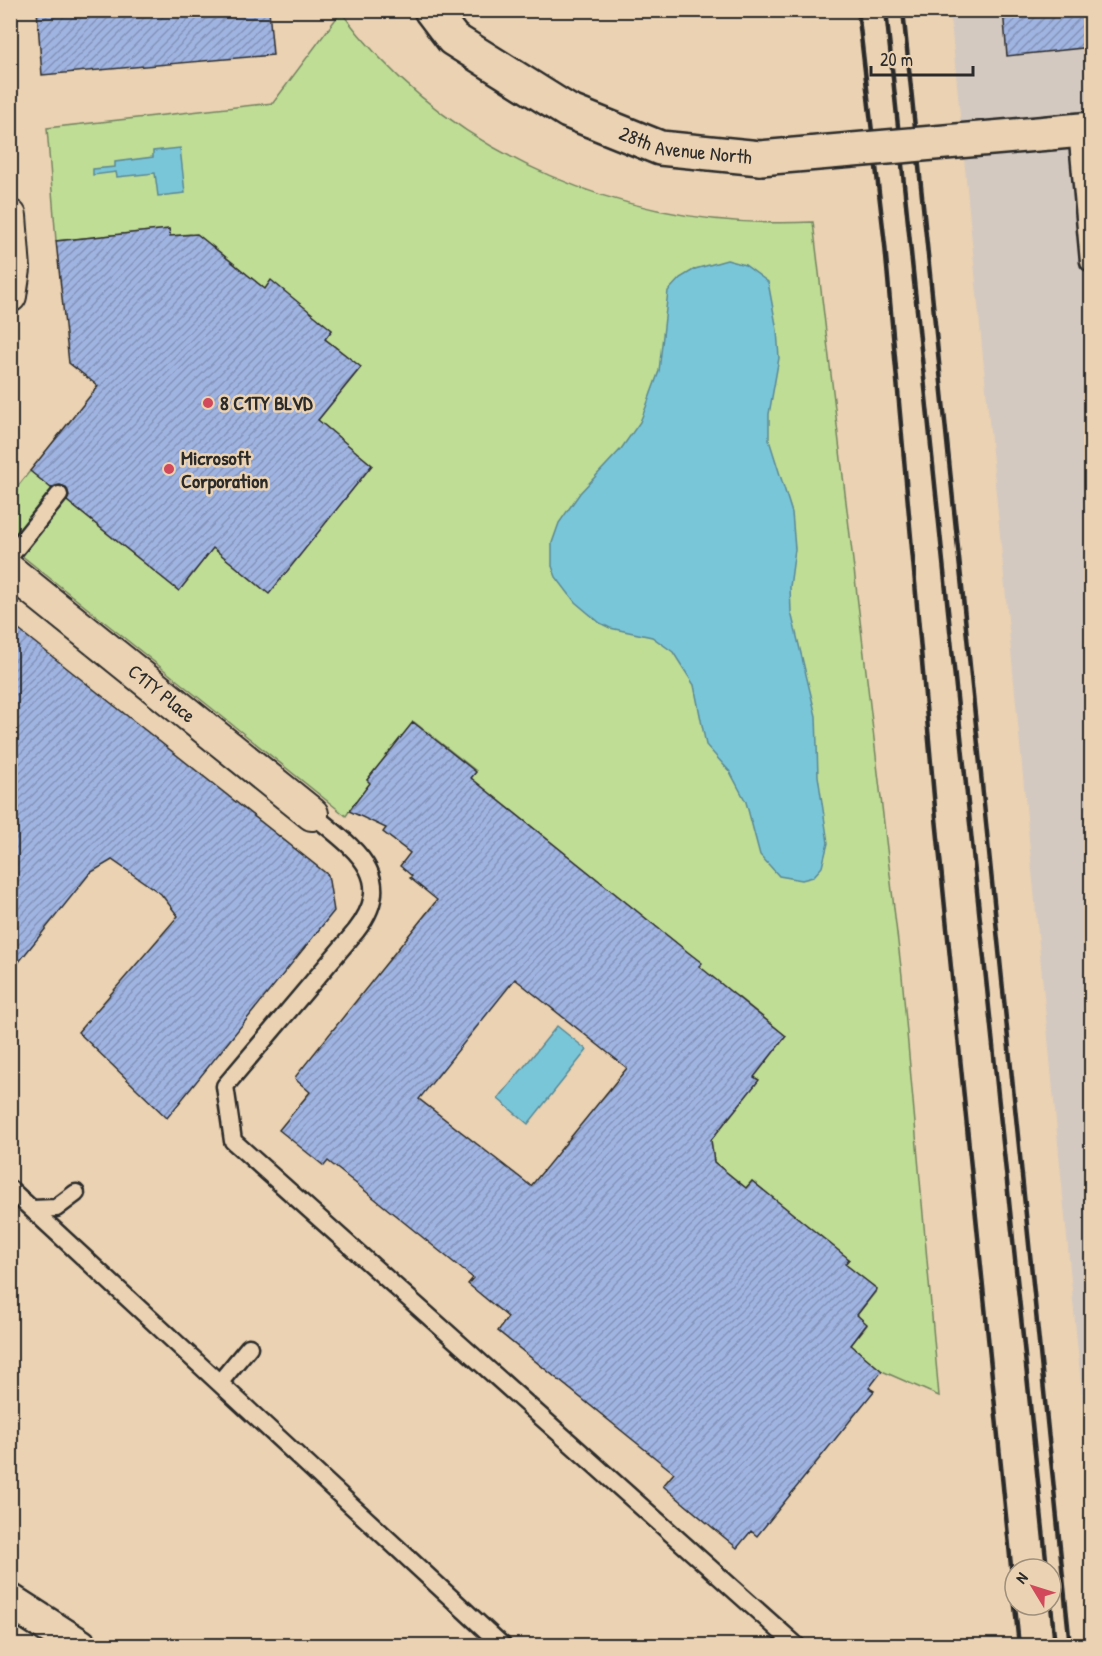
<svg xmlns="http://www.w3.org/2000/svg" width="1102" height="1656" font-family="'Patrick Hand',sans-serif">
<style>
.built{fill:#d4c9c0}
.green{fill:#bfdd95;stroke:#758460;stroke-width:1.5}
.water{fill:#7ac6d9;stroke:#5a8893;stroke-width:1.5}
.building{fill:url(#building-hatch);stroke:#2b2b2b;stroke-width:1.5;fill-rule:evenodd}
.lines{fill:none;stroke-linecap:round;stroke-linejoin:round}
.lane-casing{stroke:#2b2b2b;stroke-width:21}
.street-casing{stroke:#2b2b2b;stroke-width:36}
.secondary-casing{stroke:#2b2b2b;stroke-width:38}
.highway-casing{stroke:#2b2b2b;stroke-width:38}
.lane{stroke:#ead2b2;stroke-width:16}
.street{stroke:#ead2b2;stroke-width:32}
.secondary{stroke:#ead2b2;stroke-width:33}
.highway{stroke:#ead2b2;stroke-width:33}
.rail{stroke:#2b2b2b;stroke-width:4.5}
.secondary-bridge-casing{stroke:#2b2b2b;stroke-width:38;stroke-linecap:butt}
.secondary-bridge{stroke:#ead2b2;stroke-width:33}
.poi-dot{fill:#d1495b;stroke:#ead2b2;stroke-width:2}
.labels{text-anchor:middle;stroke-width:5;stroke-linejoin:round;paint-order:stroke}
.street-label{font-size:20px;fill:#2b2b2b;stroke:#ead2b2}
.poi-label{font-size:20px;font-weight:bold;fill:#2b2b2b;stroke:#ead2b2;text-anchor:start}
</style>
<defs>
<pattern id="building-hatch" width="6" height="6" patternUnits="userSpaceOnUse" patternTransform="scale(1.5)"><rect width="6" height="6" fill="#a0b4e2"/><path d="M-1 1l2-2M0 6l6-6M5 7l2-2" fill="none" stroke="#8393b7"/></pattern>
</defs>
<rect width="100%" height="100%" fill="#ead2b2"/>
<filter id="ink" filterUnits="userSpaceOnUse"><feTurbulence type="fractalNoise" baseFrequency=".0167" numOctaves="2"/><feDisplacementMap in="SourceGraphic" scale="12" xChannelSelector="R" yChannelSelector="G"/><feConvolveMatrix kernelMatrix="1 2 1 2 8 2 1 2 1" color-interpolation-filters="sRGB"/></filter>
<g filter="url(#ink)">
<polygon class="built" points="950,11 1091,11 1091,1489"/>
<path class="green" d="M341 12C452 160 631 231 813 222L902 976 939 1396 882 1371 851 1345 867 1325 857 1315 877 1290 845 1264 849 1259 752 1181 746 1188 714 1162 711 1140 758 1081 754 1077 786 1036 738 997 689 979 701 963 471 778 476 771 414 722 367 780 374 786 354 804 346 816 11 547 10 496 30 471 179 591 213 548 269 593 372 465 318 420 361 367 325 339 332 330 271 281 265 289 211 245 199 261 193 255 190 234 170 236 169 229 56 241 47 128 273 103Z"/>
<g class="water">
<polygon points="180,148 185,193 158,196 155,173 117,177 116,172 93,175 93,169 115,167 115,162 153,157 153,151"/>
<polygon points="727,260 745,265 768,282 777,330 779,358 769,414 769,440 792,513 795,549 790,587 791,612 816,716 818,776 828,843 822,867 813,877 802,880 779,876 760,855 746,802 730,772 706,745 694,685 673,652 652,637 610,628 600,623 575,602 556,577 552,566 552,543 559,523 580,493 621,449 640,422 646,407 659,371 668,291 680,278 695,269"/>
<polygon points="557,1026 587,1050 528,1124 498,1099"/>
</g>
<g class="building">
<polygon points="37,10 269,10 273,55 42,75"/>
<polygon points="1003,10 1092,10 1092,47 1007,56"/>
<polygon points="169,229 170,236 197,234 265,289 271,280 332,330 325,339 361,367 318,420 372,465 269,594 213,548 179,591 67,501 69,496 66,487 60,485 51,488 30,471 98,386 69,363 56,241"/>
<polygon points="10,623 328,875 334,911 167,1118 78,1032 178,916 161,894 112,860 90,873 10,973"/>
<path d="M413 722 476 772 471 778 689 953 702 963 699 966 786 1036 754 1077 759 1080 711 1140 714 1162 746 1188 752 1181 849 1259 845 1264 877 1289 857 1315 867 1324 851 1345 882 1371 869 1388 874 1391 757 1536 751 1531 737 1548 663 1486 674 1473 498 1331 508 1317 468 1284 473 1278 328 1161 324 1166 279 1130 310 1092 295 1079 296 1076 437 900 410 878 412 876 400 866 410 853 383 832 386 828 349 811 370 783 367 780ZM515 979 627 1068 531 1186 419 1099Z"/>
</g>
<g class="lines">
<defs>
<g id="lane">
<polyline points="1077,130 1089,262"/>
<polyline points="10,556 59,495"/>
<path d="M312 814C353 848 399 876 356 931L225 1086 233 1141 797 1646"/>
<polyline points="10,1189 503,1646"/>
<polyline points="33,1209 56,1208 76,1193"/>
<polyline points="220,1382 249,1347"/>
</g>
<g id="street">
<polyline points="10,216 14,269 10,296"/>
<path id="s1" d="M10 571 312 814"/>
</g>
<g id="secondary">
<path id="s2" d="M431 10 453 39 568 111 660 148 760 158"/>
<polyline points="1049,133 1092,129"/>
</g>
<polyline id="highway" points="10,1601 80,1646"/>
</defs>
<use href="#lane" class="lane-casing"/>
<use href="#street" class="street-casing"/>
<use href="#secondary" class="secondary-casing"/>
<use href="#highway" class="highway-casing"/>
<use href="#lane" class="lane"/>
<use href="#street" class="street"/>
<use href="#secondary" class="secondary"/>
<use href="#highway" class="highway"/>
<g class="rail">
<polyline points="858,10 885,245 935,808 1019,1646"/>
<polyline points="886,10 1047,1569"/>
<polyline points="903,10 1070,1646"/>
<polyline points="1051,1605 1055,1646"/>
</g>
<defs>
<polyline id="secondary-bridge" points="760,158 1049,133"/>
</defs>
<use href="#secondary-bridge" class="secondary-bridge-casing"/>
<use href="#secondary-bridge" class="secondary-bridge"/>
</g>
</g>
<g class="poi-dot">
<circle cx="208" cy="403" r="6"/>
<circle cx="169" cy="469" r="6"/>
</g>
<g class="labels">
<g class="street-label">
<text dy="7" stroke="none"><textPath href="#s2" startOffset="296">28th Avenue North</textPath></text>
<text dy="7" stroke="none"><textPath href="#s1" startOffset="195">C1TY Place</textPath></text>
</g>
<g class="poi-label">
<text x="220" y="410">8 C1TY BLVD</text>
<text x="181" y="465">Microsoft<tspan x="181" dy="23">Corporation</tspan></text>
</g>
</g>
<rect width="1102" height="1656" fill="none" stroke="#ead2b2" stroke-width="36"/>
<rect x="18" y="18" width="1066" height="1620" fill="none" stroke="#2b2b2b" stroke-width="2" filter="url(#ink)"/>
<g transform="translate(1033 1587) rotate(308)"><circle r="28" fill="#ead2b2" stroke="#9e8f7c" stroke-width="1.5"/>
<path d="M0-4.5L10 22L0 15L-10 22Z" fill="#d1495b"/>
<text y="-9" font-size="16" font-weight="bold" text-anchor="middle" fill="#2b2b2b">N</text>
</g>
<path d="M871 66v9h102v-9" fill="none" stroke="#2b2b2b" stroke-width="3"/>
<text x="880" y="66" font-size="18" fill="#2b2b2b" stroke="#ead2b2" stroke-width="4.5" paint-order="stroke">20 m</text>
</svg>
